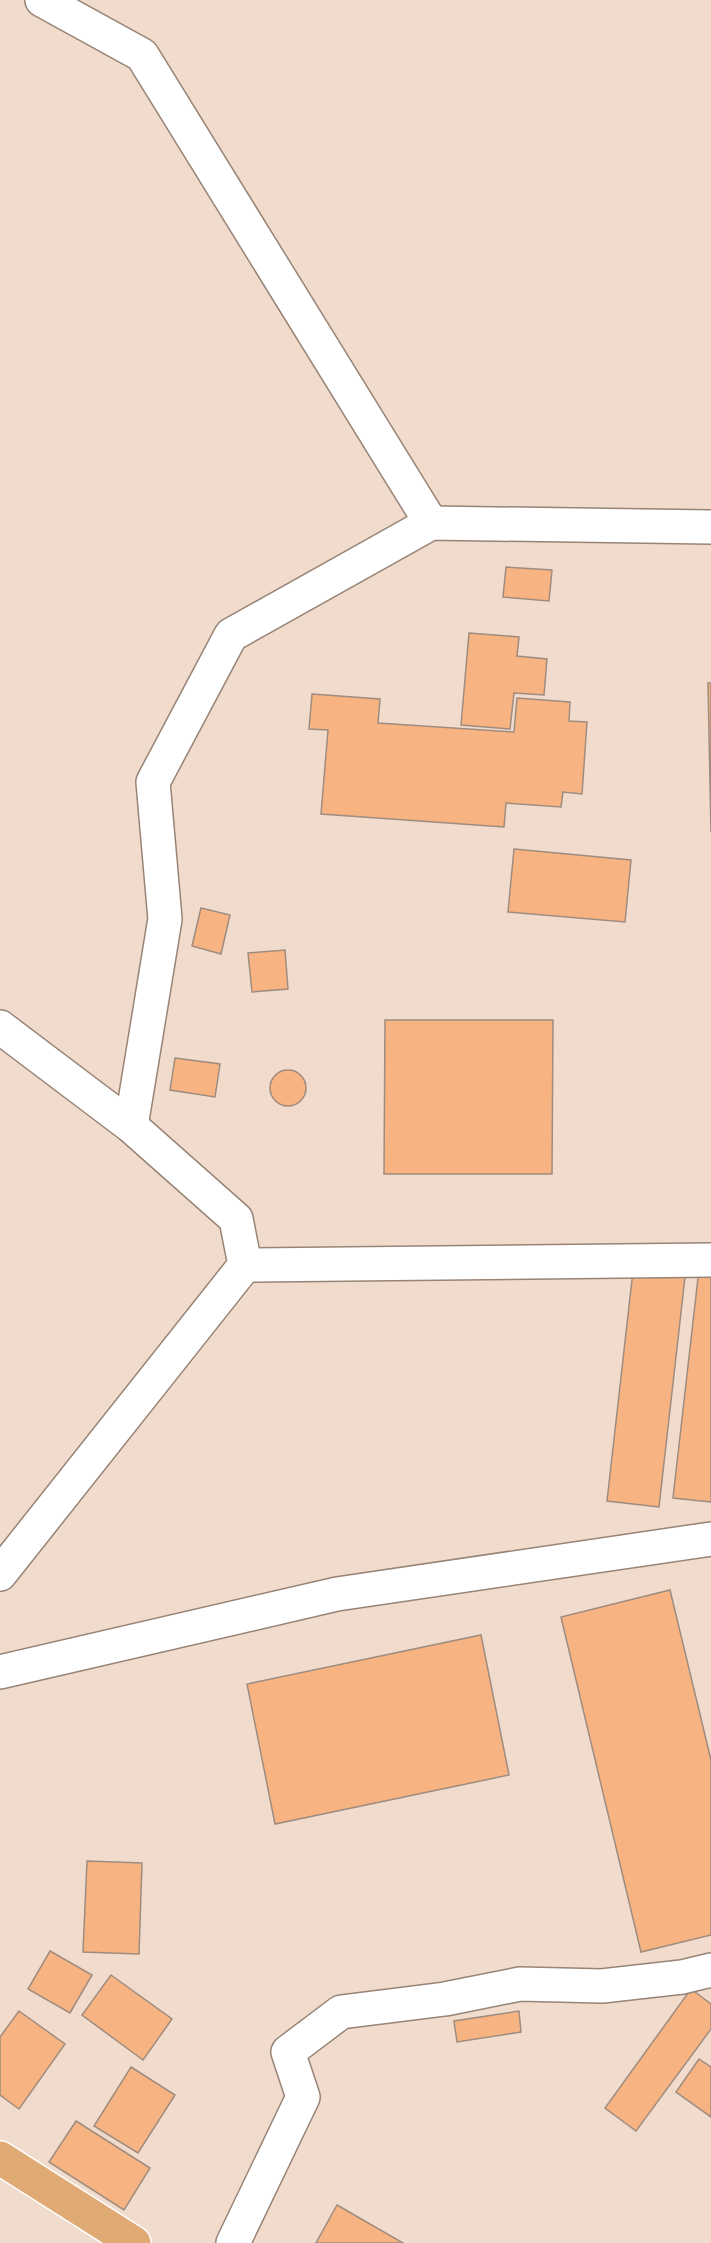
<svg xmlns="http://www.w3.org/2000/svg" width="711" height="2243" font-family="'PT Sans Narrow',sans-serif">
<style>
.building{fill:#f7b482;stroke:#9f8c7f;stroke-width:1.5}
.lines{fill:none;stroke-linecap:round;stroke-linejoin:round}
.minor-casing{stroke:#978476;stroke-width:36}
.major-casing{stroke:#fff;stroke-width:36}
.minor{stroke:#fff;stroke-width:33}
.major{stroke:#dfaa74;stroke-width:33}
</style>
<rect width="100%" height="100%" fill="#f0dbcc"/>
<g class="building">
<polygon points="506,567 552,570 549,601 503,597"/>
<polygon points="469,633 519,637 517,656 547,659 544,695 514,693 510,729 461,725"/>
<polygon points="708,683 711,683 711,832"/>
<polygon points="312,694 380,699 378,723 514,732 517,698 570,702 569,721 587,722 582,794 563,792 561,807 506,803 504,827 321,814 328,730 309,729"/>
<polygon points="514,849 631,860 625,922 508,912"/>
<polygon points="201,908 230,915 221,954 192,946"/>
<polygon points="285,950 288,989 252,992 248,953"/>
<polygon points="385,1020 553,1020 552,1174 384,1174"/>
<polygon points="175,1058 220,1064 215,1097 170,1090"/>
<circle cx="288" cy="1088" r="18"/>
<polygon points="699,1269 711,1270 711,1502 673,1498"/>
<polygon points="633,1271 685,1277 659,1507 607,1501"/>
<polygon points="670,1590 711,1760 711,1935 641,1952 561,1617"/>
<polygon points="481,1635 509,1775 275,1824 247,1684"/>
<polygon points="87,1861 142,1863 139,1954 83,1952"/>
<polygon points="50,1951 92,1975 70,2013 28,1989"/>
<polygon points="111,1975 172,2019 143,2060 82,2015"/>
<polygon points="691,1989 711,2004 711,2029 636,2131 605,2108"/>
<polygon points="19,2011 65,2044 19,2109 0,2095 0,2037"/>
<polygon points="519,2011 521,2032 457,2042 454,2021"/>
<polygon points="699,2059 711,2067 711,2117 676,2092"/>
<polygon points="131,2067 175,2095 138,2153 94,2126"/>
<polygon points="76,2121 150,2168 124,2210 49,2162"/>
<polygon points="337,2205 403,2243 316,2243"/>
</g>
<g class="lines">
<defs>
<g id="minor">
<polyline points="42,0 142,55 431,523"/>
<polyline points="0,1027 131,1126 236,1219 245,1265 0,1574"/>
<polyline points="131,1126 165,919 153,782 231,635 431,523 711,527"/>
<polyline points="245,1265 711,1260"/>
<polyline points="0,1672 337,1594 711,1539"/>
<polyline points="233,2243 303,2097 288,2052 341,2012 445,1999 520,1984 602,1986 682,1977 711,1970"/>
</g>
<polyline id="major" points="0,2158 134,2243"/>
</defs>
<use href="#minor" class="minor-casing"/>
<use href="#major" class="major-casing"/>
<use href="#minor" class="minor"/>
<use href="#major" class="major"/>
</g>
</svg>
